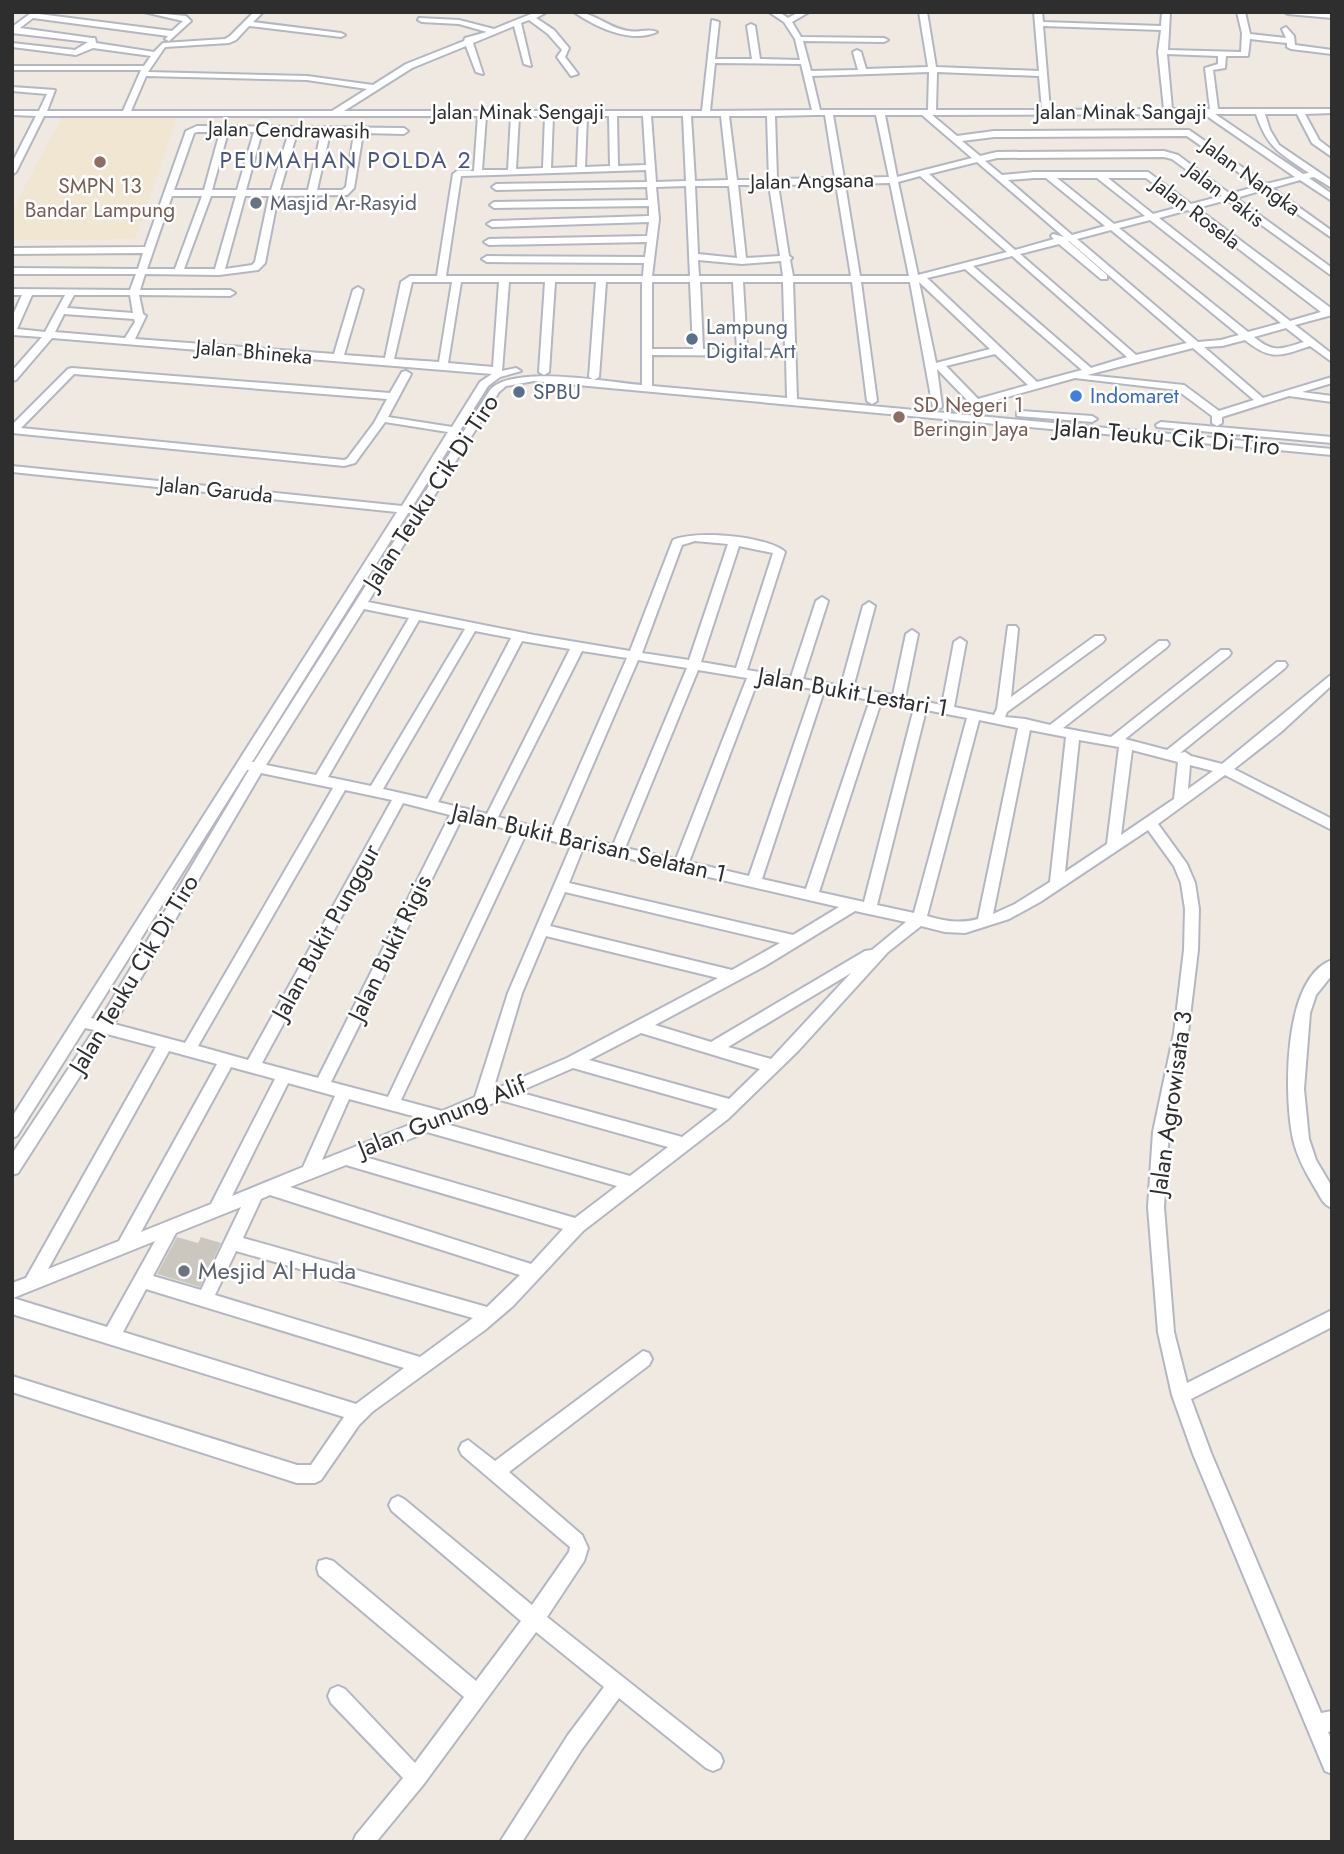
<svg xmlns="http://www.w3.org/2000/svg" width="1344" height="1854" font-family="Jost,sans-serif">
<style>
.education{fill:#f0e6d1}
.building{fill:#cbc7bf}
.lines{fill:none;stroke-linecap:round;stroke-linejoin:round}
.minor-casing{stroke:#b4b7c1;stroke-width:4}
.minor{fill:#fff;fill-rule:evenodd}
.education-dot{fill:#8d6e63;stroke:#fff;stroke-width:2.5}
.worship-dot{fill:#6b7280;stroke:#fff;stroke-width:2.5}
.service-dot{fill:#5c6f8a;stroke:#fff;stroke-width:2.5}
.shop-dot{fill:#3f7fe0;stroke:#fff;stroke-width:2.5}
.labels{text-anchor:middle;stroke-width:5;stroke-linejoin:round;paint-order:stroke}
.far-street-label{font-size:21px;fill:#2e2e2e;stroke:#fff}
.far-education-label{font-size:21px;fill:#785e54;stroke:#fff}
.far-worship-label{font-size:21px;fill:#5b616d;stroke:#fff;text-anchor:start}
.far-service-label{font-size:21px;fill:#4e5e75;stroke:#fff;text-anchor:start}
.far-shop-label{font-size:21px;fill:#366cbe;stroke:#fff;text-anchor:start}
.far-quarter-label{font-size:23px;letter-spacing:2px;fill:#4d5680;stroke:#fff}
.street-label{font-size:24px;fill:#2e2e2e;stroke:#fff}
.worship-label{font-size:24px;fill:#5b616d;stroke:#fff;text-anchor:start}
</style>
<rect width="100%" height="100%" fill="#efe9e1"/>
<polygon class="education" points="64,114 178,114 135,239 12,240 12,211"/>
<polygon class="building" points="177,1237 198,1243 201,1237 221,1243 200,1287 157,1274"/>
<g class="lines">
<defs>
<g id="minor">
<path d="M144 12 186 16 191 21 169 41 165 39 168 36 33 18 20 28 92 38H95L96 43 154 52 163 43 225 39 230 36 254 12H263L253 22 341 33 345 35 341 37 249 26 236 40 229 43 165 47 148 72 307 76 373 85 406 64 464 41 465 38 487 32 459 24 422 22 418 20 419 18 459 20 494 29 536 12H547L536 18 554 30 569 48 565 57 578 74 571 76 557 57 562 50 548 34 529 20 521 23 531 66 524 64 514 26 473 43 483 74 476 72 466 46 412 68 344 111H579L583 109 587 111H702L712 20 719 22 715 59H752L747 26 751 24 755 26 760 59 800 60 795 39 784 22 769 12H779L788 18 799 12H809L792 22 801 37 884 38 888 40 884 42 803 41 811 71 858 70 853 52 857 50 861 52 866 69 928 67 919 12H927L936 67 1039 71 1034 12H1042L1043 22 1161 26 1162 12H1170L1168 50 1241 52 1242 33 1237 12H1245L1250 34 1286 38 1282 29 1286 27 1294 36 1295 45 1332 50V54L1291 49 1287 47V43L1250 39 1248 56H1226L1225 68 1213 70 1218 109H1332V113L1305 114 1319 140 1332 150V157L1312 143 1297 114H1265L1270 130 1279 145 1332 181V188L1314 177 1309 178 1332 194V201L1300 180 1272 188 1332 231V238L1263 190 1236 198 1332 268V276L1227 200 1197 208 1332 309V315L1295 325 1332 354V362L1310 346C1280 356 1271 361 1245 340L1222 346 1204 347 1263 398 1332 377V383L1302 392 1332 396V402L1289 396 1222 417V423L1217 426 1212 423V416L1177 390 1075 378 957 411 953 410V406L969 402 937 369 942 406 941 408H933L910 282H861L877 401 872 404 867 401 852 282H793L797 399 1332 449V455L534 381 506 386 499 392 368 602 534 635 630 651 673 540C694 530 768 536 785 552L747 670 791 677 816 601 822 597 828 601 803 679 841 686 863 606 869 602 875 606 853 688 893 695 906 634 912 630 918 634 905 698 942 705 954 642 960 638 966 642 954 707 994 715 997 709 1008 626H1016L1018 629 1011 697 1095 636H1103L1105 639 1103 642 1007 712 1005 717 1025 719 1050 725 1159 641H1167L1169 644 1167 647 1063 728 1111 737 1221 650H1229L1231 653 1229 656 1125 739 1167 750 1277 662H1285L1287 665 1285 668 1180 753 1185 752 1191 756 1222 764 1332 674V685L1281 732 1234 769 1332 819V830L1225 775 1158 824 1187 864 1195 883 1199 909 1198 950 1188 1033 1169 1132 1164 1207 1174 1332 1187 1383 1332 1310V1327L1191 1399 1211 1453 1321 1713 1332 1711V1731L1328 1732 1332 1740V1774L1325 1771 1193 1454 1172 1395 1158 1332 1148 1207 1153 1132 1174 1033 1184 950 1185 909 1181 883 1174 866 1148 830 1040 902 1009 919 965 933 945 932 921 926 888 952 798 1051 728 1119 583 1231 513 1306 485 1330 372 1412 359 1425 321 1480 315 1483H297L12 1392V1376L297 1465H311L344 1417 12 1314V1283L26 1278 156 1047 107 1034 18 1173 12 1175V1154L94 1030 85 1028 17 1136 12 1138V1117L397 512 12 472V466L402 506 448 432 385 422 355 463 344 466 12 433V425L68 369 72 368 390 393 402 372 406 371 411 374 388 417 452 427 480 382 492 374 52 338 16 380 12 381V371L42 337 12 335V317L22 295H12V289L130 290 136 274H12V268L138 269 143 253 12 254V248L145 247 186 131 197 126 404 128 408 131 404 134 363 133 354 188 347 195 278 196 265 263 258 270 219 275 145 274 140 290H230L235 293 230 296 139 295 143 314 146 316 135 339 334 354 353 290 358 287 363 290 344 355 385 358 401 282 410 276H437L453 174 457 171H474L478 116H44L16 172 12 175V163L36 116 12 115V111H39L47 94 12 91V87L55 90 47 111H123L141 70H12V66H144L151 56 93 48 76 55 12 47V43L75 50 88 42 12 33V27L31 13 172 31 183 21ZM1043 26 1161 30 1158 52 1164 109 1050 110ZM1167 54 1218 56V64L1205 68 1210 109H1172ZM715 63 801 64 812 110 710 111ZM929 72 928 110H820L812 76ZM937 72 1039 76 1042 110H936ZM146 76 307 80 367 89 332 111H131ZM1204 114 1295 177 1266 184 1189 130 994 131 957 136 932 115ZM1215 114H1256C1268 149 1280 153 1309 173L1303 174ZM814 115H825L835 178 777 179 775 116ZM833 115H876L889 177 844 178ZM885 115H922L972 158 897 177ZM486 116H511L508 170H482ZM519 116H545L543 168 516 169ZM553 116H579L577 167 551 168ZM587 116H609L610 166 585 167ZM617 116H643L646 165 618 166ZM651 116H683L686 181 656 182ZM691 116H721L728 180 695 181ZM729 116H767L769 180H737ZM197 132H220L204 190H174L194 133ZM228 132H254L237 190H212ZM262 132H289L271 190H246ZM297 133H321L308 190H280ZM330 133H354L346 187 342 190H317ZM1187 136 1258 186 1230 194 1178 155 1164 151 997 152 980 156 962 141 994 137ZM1164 157 1172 159 1222 196 1191 204 1148 172H1034L1002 175 985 161 997 158ZM977 162 1064 237 1053 234 1051 236 1054 239 1015 250 929 174ZM646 170 647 182 496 184 492 187 496 190 647 187 648 200 494 202 490 205 494 208 649 206V216L492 221 487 224 492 227 649 222 647 236 489 239 484 242 489 245 647 242 645 257 487 256 482 259 487 262 644 263 643 276H446L461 176ZM920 176 1007 252 918 275 898 182ZM1034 178H1046L1105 226 1072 235 1008 180ZM1057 178H1097L1145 216 1114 224ZM1108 178H1146L1183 206 1153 214ZM890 183 909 276H860L845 184ZM836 184 851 276H793L790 260 792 258 789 256 778 185ZM738 185H769L780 256 746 258ZM686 186 690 276H652L659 219 656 187ZM695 186H729L737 258 698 254ZM172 196H202L175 269H147ZM211 196H236L215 269H184ZM245 196H269L255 262 252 265 225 269ZM1188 210 1321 312 1290 321 1159 218ZM1150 220 1281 323 1248 332 1119 228ZM1111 230 1239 335 1221 340 1198 342 1077 239ZM1068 241H1069L1187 343 1136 355 1020 254 1059 244 1101 279H1107V275ZM1012 256 1127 357 1091 368 973 266ZM698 260 742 264 781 261 783 276H699ZM965 269 1082 370 1037 382 927 278ZM412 282H452L439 362 394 359ZM461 282H499L493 367 448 363ZM509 282H545L539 372 544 375 549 372 555 282H596L589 377 594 380 599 377 606 282H642V385C607 382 514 364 490 390L415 508 412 507 488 386 500 377 521 371 516 368 502 371ZM652 282H690L693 349H652ZM700 282H733L737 350 703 349ZM743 282H783L785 350H747ZM919 282 990 349 936 363ZM32 295H65L45 332 17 329ZM74 295H130L133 313 67 308ZM64 314 134 319 135 322 125 338 55 332ZM1286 328 1304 342C1280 349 1275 354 1254 337ZM1193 348 1254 400 1219 411 1184 385 1087 375ZM995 354 1028 385 978 399 946 366ZM652 355 786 356 787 398 652 386ZM74 374 387 399 374 423 347 459 344 460 21 428ZM408 513H412L254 762H252ZM695 541 728 544 689 660 642 653 682 545ZM739 546 773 553 736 668 701 662ZM364 609 409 618 316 775 266 765ZM419 620 465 629 371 786 328 777ZM475 631 511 638 427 799 383 789ZM522 641 570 649 487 814 438 802ZM582 651 627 658 551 831 498 817ZM638 660 687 668 613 845 563 834ZM698 670 747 678 676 859 625 848ZM758 680 813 689 749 876 689 862ZM824 691 870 700 806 889 762 879ZM881 702 914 708 864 902 819 892ZM926 710 967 718 914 913 877 905ZM979 720 1018 728 978 919C960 924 944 921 927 916ZM1030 730 1066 737 1050 882 1015 904 993 914ZM1079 740 1119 747 1107 844 1065 872ZM1132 750 1178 762 1174 799 1121 835ZM1190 765 1213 771 1188 789ZM247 770H249L100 1020 91 1018ZM261 773 333 788 185 1043 114 1024ZM345 790 392 800 248 1060 198 1046ZM403 803 450 815 318 1078 262 1063ZM462 818 514 831 388 1097 331 1082ZM526 834 571 846 508 993 475 1097 442 1111 401 1100ZM583 848 839 907 793 935 569 883ZM565 892 780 943 732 970 550 926ZM855 911 906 922 872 950 865 951 711 1042 655 1025 765 966ZM546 936 718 978 567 1058 493 1090 522 993ZM851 973 771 1059 728 1047ZM641 1033 760 1069 729 1099 589 1060ZM169 1051 217 1064 119 1241 48 1269ZM231 1067 275 1079 211 1204 141 1232ZM573 1068 718 1109 682 1137 518 1092ZM288 1083 335 1096 303 1167 232 1196ZM349 1099 424 1119 322 1160ZM500 1100 668 1147 630 1176 446 1124ZM427 1132 617 1186 575 1218 365 1157ZM346 1165 563 1229 531 1264 290 1187ZM270 1195 520 1275 487 1307 243 1238 261 1199ZM241 1207 201 1290 153 1276 176 1233ZM155 1241 107 1327 13 1298ZM236 1251 473 1318 420 1357 215 1295ZM146 1289 404 1368 356 1404 123 1332Z"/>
<path d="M574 12C595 12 609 29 629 31 639 33 648 28 657 32 631 44 596 27 574 12Z"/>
<polygon points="1284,12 1332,14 1332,18 1288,14"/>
<polygon points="1021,411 1092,416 1097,419 1092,422 1017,416 1017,412"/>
<polygon points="1161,422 1332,437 1332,443 1157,427 1156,425"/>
<path d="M1332 960V975L1316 995 1310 1013 1304 1089 1309 1139 1316 1160 1332 1187V1208C1323 1205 1320 1196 1315 1188 1306 1173 1297 1157 1293 1139 1284 1098 1282 978 1332 960Z"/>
<polygon points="643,1351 649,1353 652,1359 649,1365 509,1472 582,1535 588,1548 584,1561 547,1617 720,1754 723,1761 720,1768 713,1771 706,1768 619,1698 582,1749 522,1842 500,1842 568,1735 604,1687 536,1632 423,1785 376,1842 353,1842 356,1835 403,1778 331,1703 328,1696 331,1689 338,1686 345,1689 415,1763 464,1697 319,1575 317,1568 319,1561 326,1559 333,1561 476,1681 521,1621 392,1511 389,1505 392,1499 398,1496 404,1499 532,1605 569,1552 570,1547 462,1455 459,1449 462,1443 468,1440 495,1461"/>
</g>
</defs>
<use href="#minor" class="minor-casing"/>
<use href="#minor" class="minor"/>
</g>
<g class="education-dot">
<circle cx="100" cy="162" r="7"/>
<circle cx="899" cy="417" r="7"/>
</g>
<g class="worship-dot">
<circle cx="256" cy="203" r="7"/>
<circle cx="184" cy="1271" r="7"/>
</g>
<g class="service-dot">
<circle cx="692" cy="339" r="7"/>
<circle cx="519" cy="392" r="7"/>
</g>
<circle class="shop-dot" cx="1076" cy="396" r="7"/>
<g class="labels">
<g class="far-street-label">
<text x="518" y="119">Jalan Minak Sengaji</text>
<text x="1121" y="119">Jalan Minak Sangaji</text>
<text transform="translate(289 130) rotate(1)" y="7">Jalan Cendrawasih</text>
<text transform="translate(1251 177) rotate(36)" y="7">Jalan Nangka</text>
<text transform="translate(812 181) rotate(-1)" y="7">Jalan Angsana</text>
<text transform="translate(1225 195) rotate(37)" y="7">Jalan Pakis</text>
<text transform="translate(1196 213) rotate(37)" y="7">Jalan Rosela</text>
<text transform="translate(254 352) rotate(5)" y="7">Jalan Bhineka</text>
<text transform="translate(216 490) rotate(6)" y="7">Jalan Garuda</text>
</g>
<g class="far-education-label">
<text x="100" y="193">SMPN 13<tspan x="100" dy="24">Bandar Lampung</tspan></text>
<text x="913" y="412" text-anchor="start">SD Negeri 1<tspan x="913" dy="24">Beringin Jaya</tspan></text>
</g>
<g class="far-worship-label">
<text x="270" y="210">Masjid Ar-Rasyid</text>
</g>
<g class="far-service-label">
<text x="706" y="334">Lampung<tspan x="706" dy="24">Digital Art</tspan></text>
<text x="533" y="399">SPBU</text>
</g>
<g class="far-shop-label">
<text x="1090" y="403">Indomaret</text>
</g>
<g class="far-quarter-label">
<text x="346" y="168">PEUMAHAN POLDA 2</text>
</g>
<g class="street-label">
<text transform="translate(1167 437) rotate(5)" y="8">Jalan Teuku Cik Di Tiro</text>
<text transform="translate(431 492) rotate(-57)" y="8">Jalan Teuku Cik Di Tiro</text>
<text transform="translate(853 692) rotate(10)" y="8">Jalan Bukit Lestari 1</text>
<text transform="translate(589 843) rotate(13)" y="8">Jalan Bukit Barisan Selatan 1</text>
<text transform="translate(326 932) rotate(-61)" y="8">Jalan Bukit Punggur</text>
<text transform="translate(390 948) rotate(-64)" y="8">Jalan Bukit Rigis</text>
<text transform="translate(134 974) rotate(-59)" y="8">Jalan Teuku Cik Di Tiro</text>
<text transform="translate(1171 1103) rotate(-82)" y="8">Jalan Agrowisata 3</text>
<text transform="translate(442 1117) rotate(-22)" y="8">Jalan Gunung Alif</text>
</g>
<g class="worship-label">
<text x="198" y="1279">Mesjid Al Huda</text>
</g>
</g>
<rect width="1344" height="1854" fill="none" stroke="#2e2e2e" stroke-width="28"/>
</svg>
